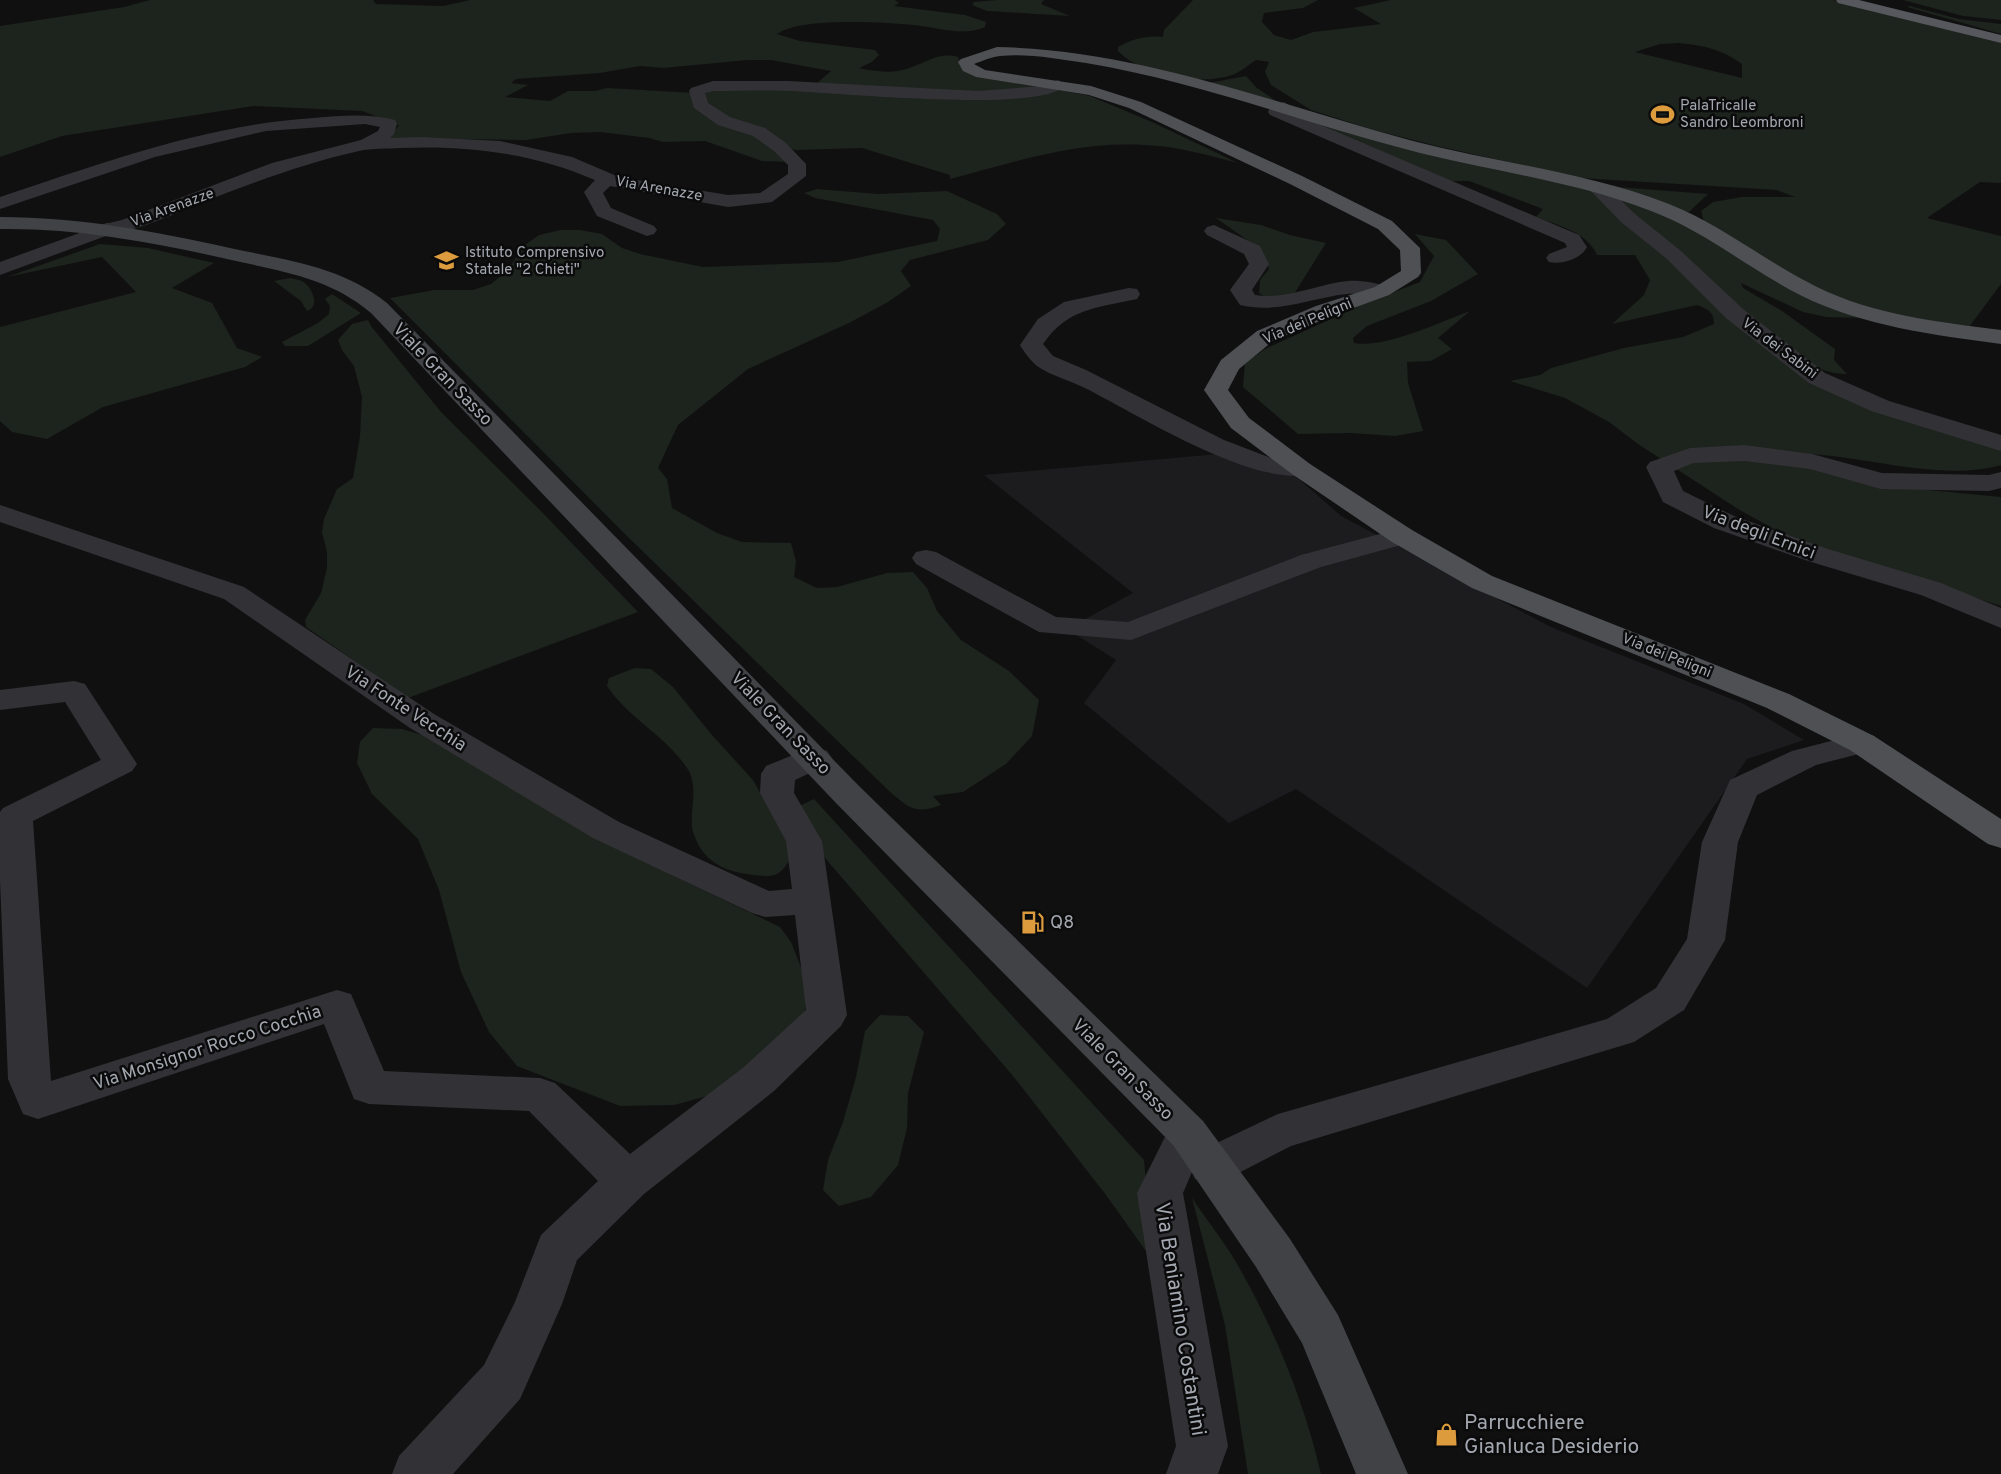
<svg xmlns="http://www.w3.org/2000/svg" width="2001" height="1474" font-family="Overpass,sans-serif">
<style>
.built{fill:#1c1c1e}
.green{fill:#1d231d;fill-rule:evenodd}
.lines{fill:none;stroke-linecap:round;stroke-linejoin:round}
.minor{fill:#323236;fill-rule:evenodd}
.tertiary{fill:#323236;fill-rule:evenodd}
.secondary{fill:#404246;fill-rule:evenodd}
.primary{fill:#4e5054;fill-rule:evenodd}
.trunk{fill:#56585d;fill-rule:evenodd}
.labels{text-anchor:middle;stroke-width:5;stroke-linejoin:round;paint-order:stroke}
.far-poi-label{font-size:15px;fill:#a3a8b0;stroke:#0b0b0c;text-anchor:start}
.far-street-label{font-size:15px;fill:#a3a8b0;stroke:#0b0b0c}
.street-label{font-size:18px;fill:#a3a8b0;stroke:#0b0b0c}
.poi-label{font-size:18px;fill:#a3a8b0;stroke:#0b0b0c;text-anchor:start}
.near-street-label{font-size:21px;fill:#a3a8b0;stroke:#0b0b0c}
.near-poi-label{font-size:21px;fill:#a3a8b0;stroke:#0b0b0c;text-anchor:start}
</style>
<rect width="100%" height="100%" fill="#101011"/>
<polygon class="built" points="1218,454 1283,465 1341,516 1551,627 1744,704 1804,740 1747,759 1587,988 1296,789 1229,823 1084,703 1116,660 1067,629 1133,593 984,475"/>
<g class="green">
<path d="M150 0H373L376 4 443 6 470 0H895L899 3 894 6 965 15 986 22 985 27C963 37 936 27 913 25 882 22 801 17 777 34L800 41 875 50 879 55 872 62 859 68C876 72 896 74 912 67 929 61 940 52 958 57 961 68 967 70 977 74L1090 96 1152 122 1238 163C1207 155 1176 146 1144 145 1077 141 1014 162 950 179V175L862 148 796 150 784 147 767 134 719 115 700 99 707 91 717 88 809 90 831 71 771 60H748L663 68 640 66 600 73 516 79 511 83 528 85 505 97 550 101 568 91H595L607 88 695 93C703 124 737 121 760 133 772 140 784 152 792 162L762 161 705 141 663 142 649 138 600 132 571 133 526 140 389 138 399 125 362 111 253 106 62 136 0 157V26L124 7Z"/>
<polygon points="997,0 1044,0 1041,4 1070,16 987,11 972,5 974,2"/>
<path d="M1193 0H1318L1303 8 1264 13 1262 22 1274 35 1291 40 1313 32 1381 24 1354 8 1391 0H1833L2001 43V183L1980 182 1927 218 2001 236V284L1969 327C1932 322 1893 318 1857 306 1801 287 1753 252 1704 222L1701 211 1713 202 1742 197H1795L1777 190 1580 178 1437 146 1374 130 1311 110 1271 85 1265 72 1269 62 1256 60C1248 65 1241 72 1232 75 1200 86 1142 76 1118 51V47C1132 39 1147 35 1163 37L1164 30ZM1679 43C1703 45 1723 50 1742 64V78L1635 52 1660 44Z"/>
<polygon points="1903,0 2001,0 2001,20 1963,16"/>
<polygon points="1910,6 1959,19 2001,24 2001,34 1907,7"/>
<polygon points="1246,76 1257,88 1275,100 1209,83"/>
<path d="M1295 117 1596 192 1825 383 2001 449V465C1948 480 1886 462 1832 456 1812 454 1792 453 1772 452L1877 485 2001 497V606L1897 572 1806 547 1738 509 1638 444 1609 422 1565 398 1510 381 1540 375 1551 368 1624 348 1683 337 1714 324C1714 312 1708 309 1697 305L1612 324 1644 295 1650 280 1635 255H1597C1587 232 1557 225 1536 217L1543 209 1469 181H1447Z"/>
<polygon points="1618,187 1708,194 1689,212 1680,211"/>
<path d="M817 189 878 194 947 191 997 214 1006 224 988 240 910 260 901 271 911 286 888 302 849 323 748 369 678 425 658 468 667 479 672 508 717 533 742 542 791 543 796 561 794 577 817 588 837 587 887 573 913 572 927 588 937 611 961 640 1009 671 1039 700 1032 736 1006 764 963 792 933 796 941 805C915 815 909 808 889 791L627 536 390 298 434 290H473L491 284 507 271 525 245 539 235 561 230H580L602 234 622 248 640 254 703 267 838 262 937 241 940 229 933 220 815 198 804 193Z"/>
<path d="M1615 198 1648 206 1863 318 1826 317 1803 312 1741 283 1743 288 1782 311 1835 349 1834 360 1847 374C1823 374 1807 363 1788 350Z"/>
<polygon points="1216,218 1261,225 1290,235 1326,243 1294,294 1267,298 1259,293 1260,280 1269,269 1260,249"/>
<path d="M1415 234 1446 240 1478 274 1431 301 1367 326 1353 338 1354 343C1384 349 1440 322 1470 311L1438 338 1452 349 1431 361 1407 362 1408 383 1423 431 1395 436 1350 433 1298 434 1243 387 1245 363 1265 349 1366 303 1420 282 1434 256Z"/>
<polygon points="100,244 148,248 214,263 172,288 212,303 237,348 262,357 245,367 103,407 47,439 12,432 0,421 0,327 136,292 102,257 7,277"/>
<path d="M290 278C294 279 302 280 305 283 313 290 320 307 307 311L301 301 274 281Z"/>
<polygon points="332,294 361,313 308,346 285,346 282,342 318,323 329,314 330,306 325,299"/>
<polygon points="368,320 371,326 441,412 541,511 638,612 408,698 306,627 305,620 321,593 327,568 327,552 322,532 324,519 337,489 353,478 360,436 362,397 354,366 342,350 338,340 352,324"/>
<path d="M635 668 651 669 673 687 712 735 753 780 793 852C787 865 782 877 765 876 736 874 709 869 696 840 695 836 692 831 692 827 690 808 699 786 687 768 665 735 629 719 607 686L609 678Z"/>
<polygon points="373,728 402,729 422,735 526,796 678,878 780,927 791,942 808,985 804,1021 734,1089 674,1105 620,1106 517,1066 489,1032 461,972 439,890 418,839 372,794 357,763 360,742"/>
<polygon points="814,799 1144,1160 1153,1261 1106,1195 1013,1076 806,836 797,807"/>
<polygon points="880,1015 908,1016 924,1032 908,1093 907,1128 898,1165 871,1197 839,1206 823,1190 828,1160 843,1122 856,1077 865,1031"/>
<path d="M1192 1198C1206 1219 1223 1240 1236 1262 1274 1328 1304 1400 1321 1474H1248L1225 1325Z"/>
</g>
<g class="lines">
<g class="minor">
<path d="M1058 80 1066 85C1043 114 832 92 788 91 763 90 739 91 714 91L705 93 708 103 730 117 765 128 786 143 806 164V176L772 202 728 207 610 186 603 193 611 208 654 226 657 230 654 234 647 236 597 216 584 192 595 180C533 153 467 145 400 148 386 149 372 148 359 151 305 163 255 182 203 202 180 211 122 239 100 233L97 229 100 225 122 220 272 163 361 140 378 131 380 127 365 124 266 131 155 157 0 209V197C102 163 205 125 313 118 343 116 366 113 395 120L397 124 394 134 390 138 421 137 500 141 572 157 619 177 728 195 760 193 788 174V165L774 151 753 136 718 125 694 108 689 91 691 88 713 81H788L978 91 1043 86Z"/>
<path d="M1284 102 1292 107 1288 111 1579 235 1587 247C1581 259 1561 265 1549 262L1546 258 1549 254 1567 247 1565 243 1270 115 1268 112 1271 106Z"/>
<polygon points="1597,182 1604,184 1635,214 1681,251 1743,309 1825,373 1889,401 2001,435 2001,451 1871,411 1809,383 1727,319 1667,259 1621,222 1588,188 1590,184"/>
<path d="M1214 225 1260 246 1269 264 1252 290 1255 295C1287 300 1317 284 1348 281 1360 280 1377 283 1389 287L1393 291 1389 295C1375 299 1362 292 1347 294 1310 298 1278 314 1240 305L1230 290 1249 264 1244 254 1207 235 1204 231 1207 227Z"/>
<path d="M1129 288 1137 289 1140 294 1137 299C1096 308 1068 308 1043 344L1053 356 1086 370 1224 440 1271 458 1310 464 1314 469 1310 474C1255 488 1138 415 1087 389 1072 381 1051 376 1037 366 1031 361 1024 352 1020 345L1038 319 1064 302Z"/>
<polygon points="1744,445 1812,454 1882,473 1989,475 2001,472 2001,488 1989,491 1881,489 1810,469 1744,461 1693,463 1674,471 1683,491 1734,516 1828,549 1941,583 2001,608 2001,628 1921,595 1808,561 1714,528 1663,502 1646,467 1650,462 1690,448"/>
<polygon points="0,505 244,587 434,714 619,822 769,891 792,889 786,841 760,793 761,774 766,766 803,751 815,747 827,751 832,758 827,765 795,780 794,793 822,841 847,1015 841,1026 774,1091 644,1194 577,1260 562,1304 520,1399 453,1474 392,1474 399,1456 484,1365 515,1302 541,1235 598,1181 529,1111 369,1104 354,1099 324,1024 38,1119 23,1114 8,1079 0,880 0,812 3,808 101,760 65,702 0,710 0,690 74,681 85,684 137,764 132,771 33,821 51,1081 337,990 351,994 384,1071 540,1078 555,1083 630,1154 744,1067 806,1010 795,915 765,917 752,913 593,838 410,728 224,599 0,522"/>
<polygon points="1402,528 1412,530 1416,536 1412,542 1321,567 1131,640 1039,632 916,564 912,558 916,552 926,550 936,552 1056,617 1128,622 1301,555"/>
<polygon points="1862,733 1874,736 1879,743 1874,750 1816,765 1757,795 1738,842 1725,940 1684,1010 1634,1042 1291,1146 1227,1179 1211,1184 1195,1179 1192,1172 1183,1193 1228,1446 1218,1474 1166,1474 1176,1446 1137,1193 1173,1121 1188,1115 1203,1121 1210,1133 1202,1150 1278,1114 1607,1019 1656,988 1687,939 1702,842 1730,780 1792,751"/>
</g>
<polygon class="tertiary" points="107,223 114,225 117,229 114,233 0,275 0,262"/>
<path class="secondary" d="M0 217C78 217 153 231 230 248 285 260 341 266 387 303L859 786 1203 1121 1290 1239 1338 1315 1408 1474H1356L1302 1343 1256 1267 1173 1145 835 802 371 313C329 277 279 271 227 259 152 242 77 228 0 229Z"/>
<path class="primary" d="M997 47C1141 50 1276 104 1413 141 1498 163 1587 172 1669 204 1722 225 1766 262 1817 287 1874 315 1938 322 2001 330V344C1934 335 1863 326 1802 296 1750 270 1705 231 1651 211 1572 180 1487 171 1405 149 1298 121 1195 81 1086 63 1058 59 1028 53 1000 56 991 57 982 61 974 64L985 70 1091 86 1141 102 1302 176 1392 221 1420 248 1421 273 1418 277 1389 295 1332 316 1273 341 1239 369 1228 390 1249 418 1310 464 1412 530 1492 576 1789 694 1874 736 2001 819V848L1988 844 1850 750 1767 708 1472 588 1392 542 1292 474 1231 428 1204 390 1221 360 1257 331 1316 306 1375 287 1401 271 1400 250 1378 229 1290 184 1129 108 1089 95 976 77 963 71 958 62 961 59Z"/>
<polygon class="trunk" points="1836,0 1859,0 2001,35 2001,43 1838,3"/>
</g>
<defs>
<symbol id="stadium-bare" viewBox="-9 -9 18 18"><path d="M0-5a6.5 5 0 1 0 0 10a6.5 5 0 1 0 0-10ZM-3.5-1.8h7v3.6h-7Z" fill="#dc9c3d" stroke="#0b0b0c" stroke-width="2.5" paint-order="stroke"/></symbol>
<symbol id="school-bare" viewBox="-9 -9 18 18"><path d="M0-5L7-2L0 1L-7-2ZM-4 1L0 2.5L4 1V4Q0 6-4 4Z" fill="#dc9c3d" stroke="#0b0b0c" stroke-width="2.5" paint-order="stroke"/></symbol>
<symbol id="fuel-bare" viewBox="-9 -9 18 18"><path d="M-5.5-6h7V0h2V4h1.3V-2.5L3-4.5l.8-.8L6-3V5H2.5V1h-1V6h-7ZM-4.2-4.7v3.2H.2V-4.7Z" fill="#dc9c3d" stroke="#0b0b0c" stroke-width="2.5" paint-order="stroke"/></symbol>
<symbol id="shop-bare" viewBox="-9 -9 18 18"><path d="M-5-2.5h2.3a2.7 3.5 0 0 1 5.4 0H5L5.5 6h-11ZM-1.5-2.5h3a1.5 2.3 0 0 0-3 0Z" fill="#dc9c3d" stroke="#0b0b0c" stroke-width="2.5" paint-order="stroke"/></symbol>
</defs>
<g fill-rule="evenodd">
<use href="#stadium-bare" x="1646" y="98" width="33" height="33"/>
<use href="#school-bare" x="430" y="244" width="33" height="33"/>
<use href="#fuel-bare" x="1016" y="906" width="33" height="33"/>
<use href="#shop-bare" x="1430" y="1418" width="33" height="33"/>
</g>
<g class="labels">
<g class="far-poi-label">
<text x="1680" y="110">PalaTricalle<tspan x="1680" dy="17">Sandro Leombroni</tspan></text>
<text x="465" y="257">Istituto Comprensivo<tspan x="465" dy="17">Statale "2 Chieti"</tspan></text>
</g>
<g class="far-street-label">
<text transform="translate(659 188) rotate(10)" y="5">Via Arenazze</text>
<text transform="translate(172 207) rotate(-20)" y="5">Via Arenazze</text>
<text transform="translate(1307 321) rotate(-23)" y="5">Via dei Peligni</text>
<text transform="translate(1780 348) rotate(37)" y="5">Via dei Sabini</text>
<text transform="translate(1667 655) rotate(22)" y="5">Via dei Peligni</text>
</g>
<g class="street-label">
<text transform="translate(443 374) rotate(46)" y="6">Viale Gran Sasso</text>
<text transform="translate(1759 532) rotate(21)" y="6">Via degli Ernici</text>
<text transform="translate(406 708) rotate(33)" y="6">Via Fonte Vecchia</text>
<text transform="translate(781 723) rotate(46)" y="6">Viale Gran Sasso</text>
<text transform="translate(207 1047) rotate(-18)" y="6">Via Monsignor Rocco Cocchia</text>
<text transform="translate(1123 1069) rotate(45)" y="6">Viale Gran Sasso</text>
</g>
<g class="poi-label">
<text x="1050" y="928">Q8</text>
</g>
<g class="near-street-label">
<text transform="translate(1181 1319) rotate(81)" y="7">Via Beniamino Costantini</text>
</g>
<g class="near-poi-label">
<text x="1464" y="1429">Parrucchiere<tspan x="1464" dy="24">Gianluca Desiderio</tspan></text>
</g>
</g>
</svg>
